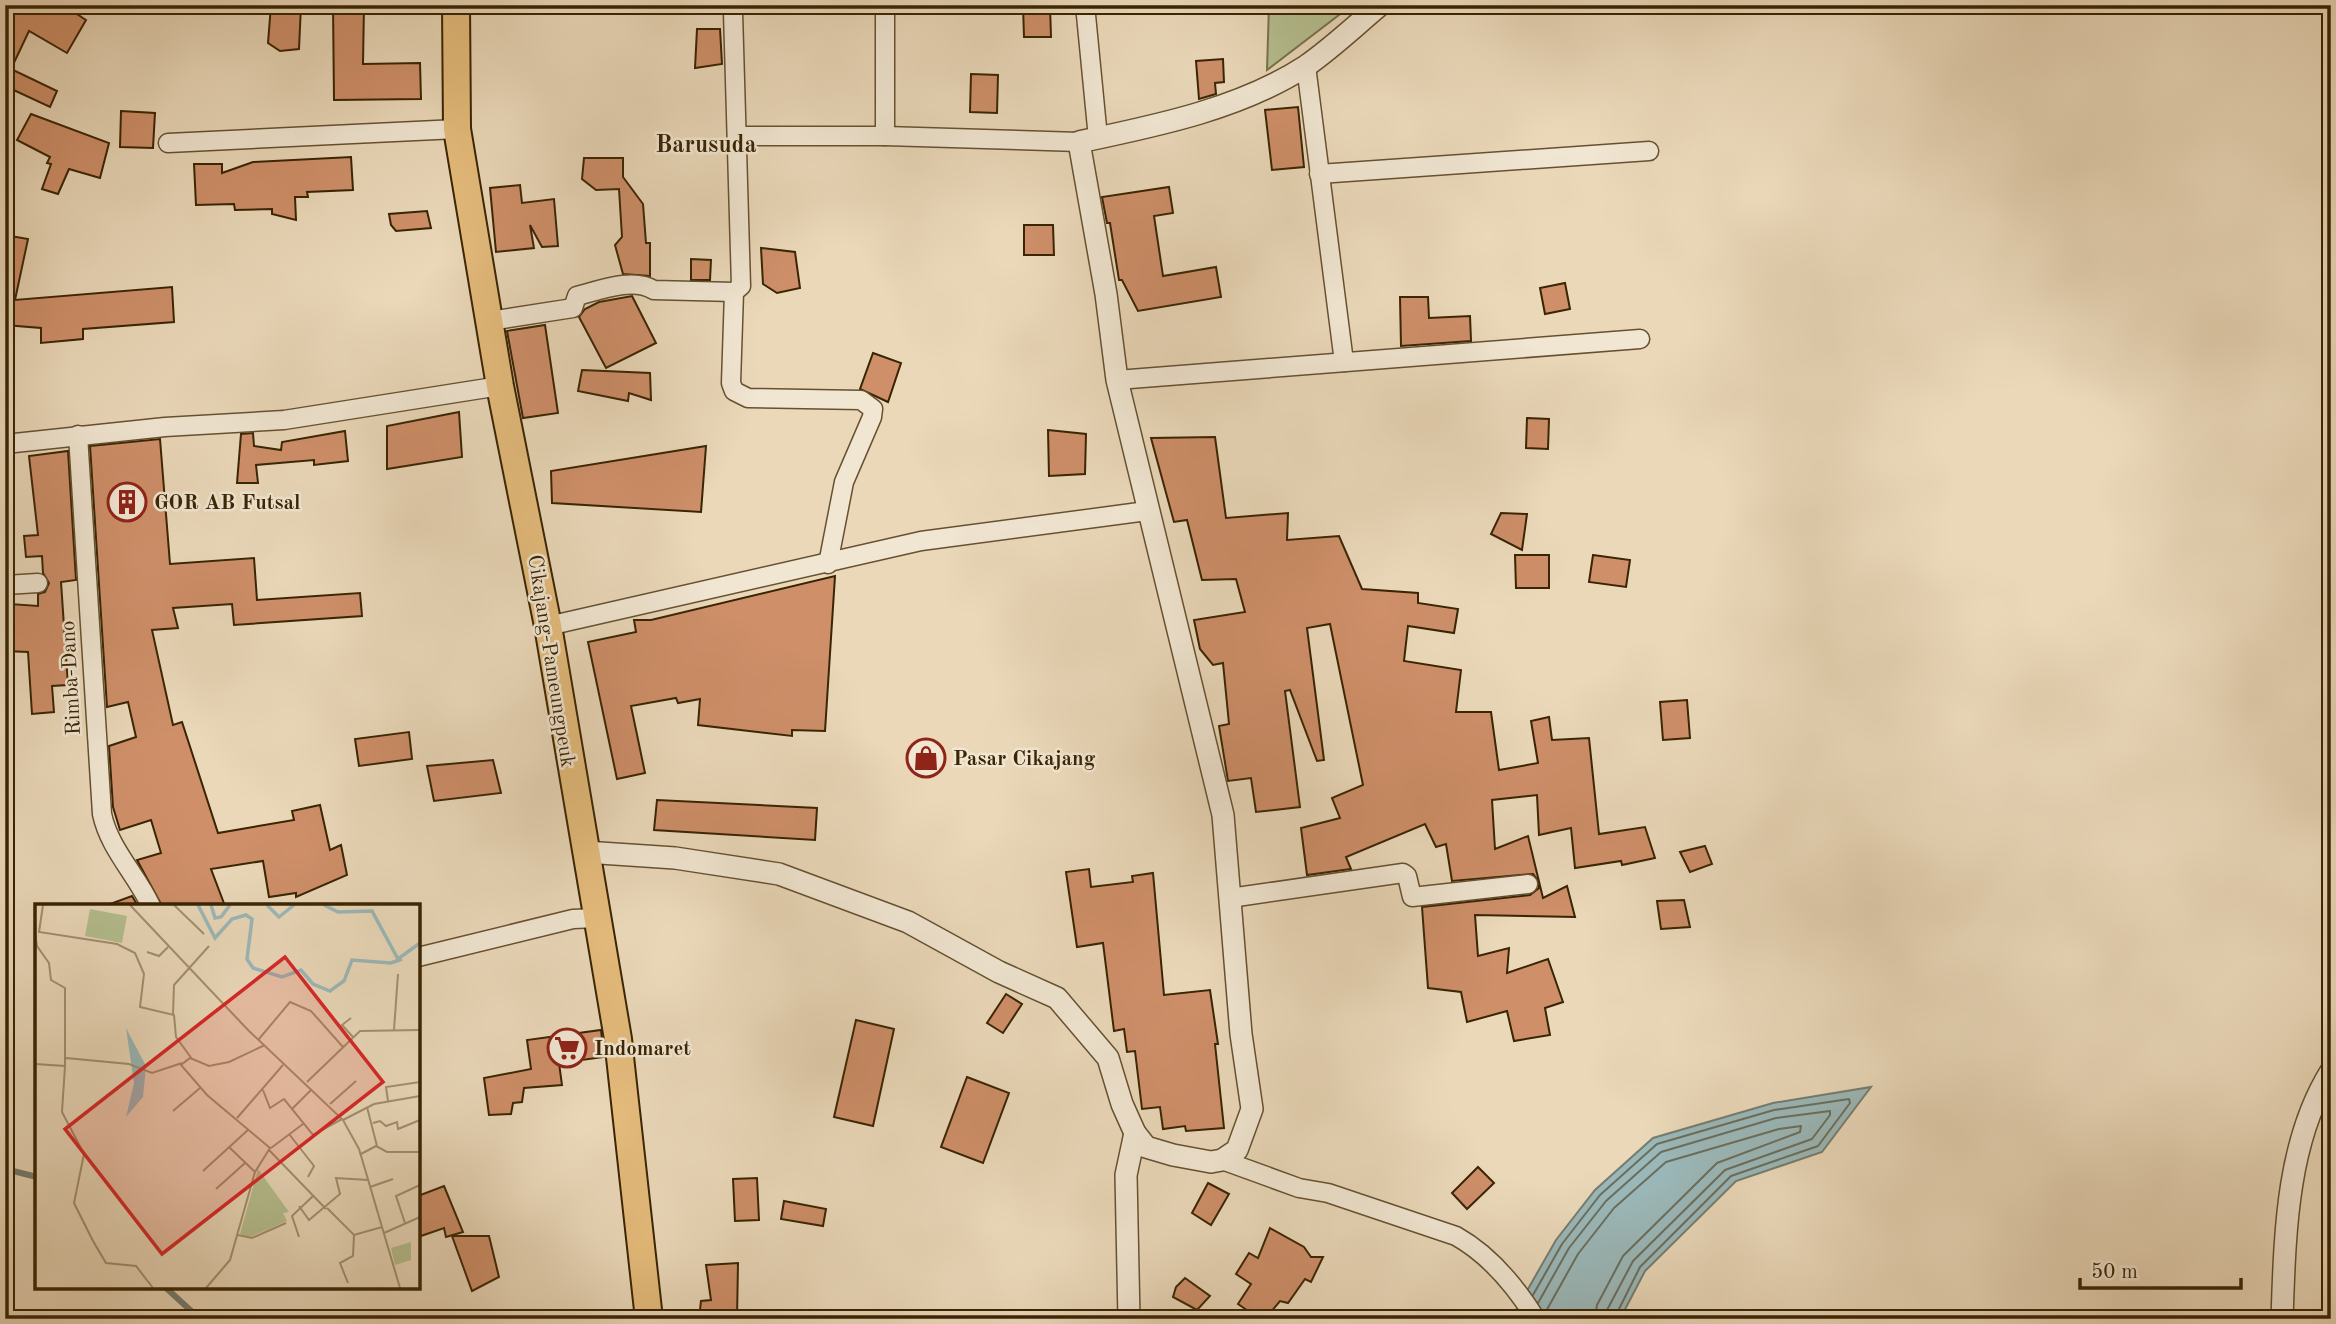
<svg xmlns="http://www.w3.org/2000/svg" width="2336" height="1324" font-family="'Old Standard TT',serif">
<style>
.green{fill:#b5bf90;stroke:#77724a;stroke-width:2}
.water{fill:#9bb8b9;stroke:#747d70;stroke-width:2}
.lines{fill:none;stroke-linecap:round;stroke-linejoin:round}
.shore{stroke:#6a6e5e;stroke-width:2}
.stream{stroke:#747d70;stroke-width:6}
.building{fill:#ce8f69;stroke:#392403;stroke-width:2}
.minor-casing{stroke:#655130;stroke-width:21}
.tertiary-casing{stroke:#655130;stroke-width:24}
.primary-casing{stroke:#392403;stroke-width:30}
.minor{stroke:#f1e6d2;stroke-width:18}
.tertiary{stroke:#f1e6d2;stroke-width:21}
.primary{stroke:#e5bc7c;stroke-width:26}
.labels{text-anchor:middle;stroke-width:5;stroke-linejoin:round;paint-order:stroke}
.poi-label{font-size:21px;font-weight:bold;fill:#392403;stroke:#f1e6d2;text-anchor:start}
.street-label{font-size:21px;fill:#392403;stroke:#f1e6d2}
.quarter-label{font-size:24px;font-weight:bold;fill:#392403;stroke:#f1e6d2}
.inset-river{fill:none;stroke:#9bb8b9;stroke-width:3.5}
.inset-road{fill:none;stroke:#a39070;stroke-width:2}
.view{fill:#d62828;fill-opacity:0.15;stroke:#d62828;stroke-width:3.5}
.inset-edge{fill:none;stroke:#392403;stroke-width:3.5}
</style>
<rect width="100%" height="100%" fill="#ead8b9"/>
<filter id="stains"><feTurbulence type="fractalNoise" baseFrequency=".00286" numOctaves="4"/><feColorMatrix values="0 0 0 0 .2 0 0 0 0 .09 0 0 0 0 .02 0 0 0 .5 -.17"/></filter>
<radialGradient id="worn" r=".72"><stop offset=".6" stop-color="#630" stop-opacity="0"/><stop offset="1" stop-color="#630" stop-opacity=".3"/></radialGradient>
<polygon class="green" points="1269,5 1352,5 1267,70"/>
<polygon class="water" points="1871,1087 1822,1152 1736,1181 1645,1271 1620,1319 1491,1319 1516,1310 1556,1240 1595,1190 1653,1138 1773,1103"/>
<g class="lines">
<g class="shore">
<polyline points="1533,1295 1562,1244 1600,1195 1657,1144 1774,1110 1849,1099 1850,1103 1818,1146 1731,1176 1640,1267 1614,1319"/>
<polyline points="1538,1303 1569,1248 1606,1201 1661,1152 1776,1118 1830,1111 1830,1115 1812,1139 1725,1170 1633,1261 1607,1310 1605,1319"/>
<polyline points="1545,1313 1578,1254 1614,1208 1666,1162 1779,1129 1801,1126 1800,1132 1717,1163 1623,1256 1597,1305 1595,1319"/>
</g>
<g class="stream">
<polyline points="5,1169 37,1177"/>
<polyline points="165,1287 200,1319"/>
</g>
</g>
<g class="building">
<polygon points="14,5 63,5 86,20 67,53 29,31 11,69 57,91 50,107 5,86 5,17"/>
<polygon points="271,5 301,5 299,49 280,51 268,43"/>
<polygon points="333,5 364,5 363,64 420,63 421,99 334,100"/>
<polygon points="1023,6 1050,6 1051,37 1024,37"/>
<polygon points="697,29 720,29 722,64 695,68"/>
<polygon points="1223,59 1224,82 1215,83 1216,94 1199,99 1196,61"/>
<polygon points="971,74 998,75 997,113 970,112"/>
<polygon points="1298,107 1304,167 1272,170 1265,110"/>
<polygon points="121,111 155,113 153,148 120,147"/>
<polygon points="31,114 109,143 100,178 69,169 58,194 42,189 51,164 47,163 50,157 17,140"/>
<polygon points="351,157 353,190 307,192 308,197 295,197 296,220 272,214 272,209 235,210 234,204 196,205 194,164 222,164 222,173 253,162"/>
<polygon points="584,158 623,158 623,177 643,204 646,243 650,243 650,276 623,274 615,245 622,237 619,189 596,190 582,179"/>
<polygon points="520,185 522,203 554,199 558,246 542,247 530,225 534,248 496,252 490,188"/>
<polygon points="1169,187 1173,213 1154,216 1163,276 1216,267 1221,297 1138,311 1122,280 1119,280 1110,223 1107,223 1102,197"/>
<polygon points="427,211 431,228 396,231 391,225 389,214"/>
<polygon points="1024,225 1053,225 1054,255 1024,255"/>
<polygon points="5,235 28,239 15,300 172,287 174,322 83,329 83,339 41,343 41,328 5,325"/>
<polygon points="761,248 795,252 800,288 777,293 763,284"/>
<polygon points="691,259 711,260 710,280 691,280"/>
<polygon points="1565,283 1570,309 1545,314 1540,288"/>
<polygon points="632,296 656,343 606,368 579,317 585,309 599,302"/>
<polygon points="1400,297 1428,297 1429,318 1470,316 1471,341 1401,346"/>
<polygon points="545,325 558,413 523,418 507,331"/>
<polygon points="873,353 901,363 888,402 860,389"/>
<polygon points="582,370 650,373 651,400 629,393 628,401 578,391"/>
<polygon points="459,412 462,457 387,469 387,426"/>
<polygon points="1527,418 1549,419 1548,449 1526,448"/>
<polygon points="1048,430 1086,434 1085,474 1049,476"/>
<polygon points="345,431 348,461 314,465 314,460 256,465 258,483 237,483 241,434 253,433 254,446 281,450 282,442"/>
<polygon points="1215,437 1226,518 1288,513 1287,540 1339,536 1362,589 1418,593 1418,603 1458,609 1454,633 1408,626 1404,661 1461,670 1456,712 1491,712 1499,770 1538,763 1531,721 1549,717 1552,740 1589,738 1599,834 1645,827 1655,858 1622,865 1621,861 1575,868 1571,828 1539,835 1537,795 1492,800 1495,849 1528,836 1543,898 1567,886 1575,917 1475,915 1478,956 1509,948 1507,973 1548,959 1563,1002 1545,1008 1550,1035 1514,1041 1507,1011 1467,1022 1461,992 1428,988 1422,907 1530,895 1539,888 1539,882 1533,874 1452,881 1446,844 1436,847 1425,824 1346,857 1351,869 1307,875 1301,828 1340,818 1332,798 1363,785 1330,624 1307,628 1324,760 1317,761 1290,690 1285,691 1300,807 1256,812 1251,778 1228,781 1219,726 1229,724 1223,663 1213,665 1200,649 1194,620 1245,612 1236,579 1202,580 1187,520 1174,522 1151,438"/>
<polygon points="160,439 170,564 254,558 257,600 360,593 362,616 234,625 232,604 173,608 178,628 152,630 173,725 182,722 218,833 294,820 292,811 320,805 330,850 341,845 347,875 296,897 296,893 269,897 263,861 211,869 225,906 162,906 137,860 161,853 151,820 120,830 113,807 109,746 136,737 128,702 107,707 90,446"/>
<polygon points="706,446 701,512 552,503 551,471"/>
<polygon points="68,451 76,580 61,582 68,685 52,686 54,712 32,714 28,652 5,651 10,604 38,606 38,594 45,592 49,583 43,573 42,556 26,557 24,536 38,535 29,456"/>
<polygon points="1501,513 1527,514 1522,550 1491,534"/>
<polygon points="1515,555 1549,555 1549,588 1516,588"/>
<polygon points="1593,555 1630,560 1626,587 1589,582"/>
<polygon points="835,576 825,731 792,730 792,736 698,725 700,699 678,703 676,698 631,706 645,773 617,779 588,642 636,632 634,620 651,620"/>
<polygon points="1687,700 1690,738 1663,740 1660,702"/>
<polygon points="409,732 412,759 359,766 355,739"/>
<polygon points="493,760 501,793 434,801 427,766"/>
<polygon points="657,800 817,808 815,840 654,830"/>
<polygon points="1705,846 1712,864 1690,872 1680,852"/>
<polygon points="1089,869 1091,887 1133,882 1132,876 1153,873 1164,995 1210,990 1218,1044 1215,1044 1224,1128 1186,1131 1185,1126 1163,1129 1160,1107 1142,1109 1135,1051 1127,1052 1124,1029 1114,1031 1103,943 1077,947 1066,872"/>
<polygon points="132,896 138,906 111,906 110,904"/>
<polygon points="1684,900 1690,927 1661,929 1657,901"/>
<polygon points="1006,994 1022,1004 1003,1033 987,1023"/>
<polygon points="856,1020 894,1029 873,1126 834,1117"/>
<polygon points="601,1030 604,1057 559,1063 562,1085 524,1088 522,1102 513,1103 511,1114 489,1115 484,1078 531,1069 527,1040"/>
<polygon points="967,1077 1009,1093 983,1163 941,1147"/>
<polygon points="1478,1167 1494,1183 1467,1209 1452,1193"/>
<polygon points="757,1178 759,1220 735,1221 733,1179"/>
<polygon points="1208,1183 1229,1194 1211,1225 1192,1213"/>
<polygon points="444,1186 463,1232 446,1237 444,1228 418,1237 418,1196"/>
<polygon points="784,1201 826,1209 823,1226 781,1219"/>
<polygon points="1270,1228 1304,1247 1311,1257 1323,1257 1311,1282 1305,1279 1288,1303 1280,1301 1265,1319 1260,1319 1238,1304 1251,1284 1236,1274 1249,1253 1258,1258"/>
<polygon points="452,1236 489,1236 499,1277 472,1291"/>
<polygon points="738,1263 737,1319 699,1319 701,1301 711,1300 706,1265"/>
<polygon points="1185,1278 1210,1296 1197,1310 1173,1297 1176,1287"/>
</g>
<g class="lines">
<defs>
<g id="minor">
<polyline points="729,5 733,12 741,286 734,292 731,383 734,391 748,398 861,400 873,409 872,417 844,482 828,564"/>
<polyline points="1085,5 1098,138"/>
<polyline points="1306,66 1344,362"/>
<polyline points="738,136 885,136 1079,142"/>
<polyline points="885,136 885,5"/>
<polyline points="168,143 457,129"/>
<polyline points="1319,174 1649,151"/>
<path d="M490 321 573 308 577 296C600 290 633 277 654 290L734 292"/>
<polyline points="1117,380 1640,339"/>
<path d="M78 435 102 814C109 848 136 874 151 906"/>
<polyline points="5,444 165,427 284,420 500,386"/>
<polyline points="5,585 38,583"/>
<polyline points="548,626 921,541 1147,511"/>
<polyline points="1230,898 1403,873 1407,876 1412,897 1528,884"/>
<polyline points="418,957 573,919 597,918"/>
<path d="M1222 1160 1299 1188 1328 1193 1456 1236C1490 1255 1516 1287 1536 1319"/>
</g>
<g id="tertiary">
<path d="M585 852 675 858 779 874 908 922 999 972 1057 998 1108 1058 1122 1104 1135 1133 1146 1147 1173 1155 1211 1162 1222 1160 1237 1150 1252 1109 1241 1034 1223 815 1117 380 1106 294 1079 142C1155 126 1240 109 1306 66 1332 48 1356 25 1380 5"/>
<polyline points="1129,1319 1126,1175 1135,1133"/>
<path d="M2282 1319C2285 1236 2286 1143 2331 1071"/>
</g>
<polyline id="primary" points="456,5 457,129 500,386 548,626 618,1039 649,1319"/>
</defs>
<use href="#minor" class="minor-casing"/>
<use href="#tertiary" class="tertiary-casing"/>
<use href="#primary" class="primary-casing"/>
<use href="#minor" class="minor"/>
<use href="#tertiary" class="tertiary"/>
<use href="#primary" class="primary"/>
</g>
<defs>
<symbol id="building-ring" viewBox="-11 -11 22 22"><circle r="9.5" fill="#f1e6d2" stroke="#8f2418" stroke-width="1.5"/><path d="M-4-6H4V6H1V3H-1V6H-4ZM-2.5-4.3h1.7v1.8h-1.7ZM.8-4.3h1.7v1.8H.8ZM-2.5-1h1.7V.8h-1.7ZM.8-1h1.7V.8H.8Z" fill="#8f2418"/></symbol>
<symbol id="shop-ring" viewBox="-11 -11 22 22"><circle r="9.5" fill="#f1e6d2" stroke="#8f2418" stroke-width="1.5"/><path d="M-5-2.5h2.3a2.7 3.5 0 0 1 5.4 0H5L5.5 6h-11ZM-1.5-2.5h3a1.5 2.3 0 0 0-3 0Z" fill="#8f2418"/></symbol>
<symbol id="supermarket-ring" viewBox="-11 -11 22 22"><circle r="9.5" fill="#f1e6d2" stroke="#8f2418" stroke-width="1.5"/><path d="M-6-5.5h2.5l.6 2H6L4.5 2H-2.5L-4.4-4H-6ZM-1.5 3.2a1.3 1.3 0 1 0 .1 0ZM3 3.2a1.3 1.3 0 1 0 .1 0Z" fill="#8f2418"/></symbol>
</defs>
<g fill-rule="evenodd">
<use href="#building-ring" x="105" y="480" width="44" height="44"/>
<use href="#shop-ring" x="904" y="736" width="44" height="44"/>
<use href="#supermarket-ring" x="545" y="1026" width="44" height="44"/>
</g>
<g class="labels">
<g class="poi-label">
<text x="154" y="509">GOR AB Futsal</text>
<text x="953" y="765">Pasar Cikajang</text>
<text x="594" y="1055">Indomaret</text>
</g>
<g class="street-label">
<text transform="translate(552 661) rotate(81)" y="7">Cikajang-Pameungpeuk</text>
<text transform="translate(70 678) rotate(-93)" y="7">Rimba-Dano</text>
</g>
<g class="quarter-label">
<text x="706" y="152">Barusuda</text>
</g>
</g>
<g transform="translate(35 904)">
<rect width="385" height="385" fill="#ead8b9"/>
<path d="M55 5 92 12 87 39 50 32ZM223 265 254 308 248 309 252 317 215 333 205 330ZM376 338V356L360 361 356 344Z" fill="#b5bf90"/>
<path d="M91 124 111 162 108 193 91 213 99 179Z" fill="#9bb8b9"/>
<path class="inset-river" d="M163 1 180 34 197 15 211 11 217 15 212 55 218 64 247 73 266 66 278 80 295 87 309 77 317 56 356 59 367 55M176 1 180 14 186 13 195 1M232 1 244 13 259 1M289 1 303 8 337 7 363 55 385 39"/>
<path class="inset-road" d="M8 1 4 28 82 40 100 49 109 70 105 103 139 111 141 133 157 155M95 1 213 126 308 216 324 245 365 384M139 1 169 30M0 30 2 42 14 59 16 76 30 84V161M112 48 124 52 133 43M138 110 139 81 174 42M316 114 307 121 318 133M359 126 363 70M224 135 255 98 276 107 308 143M31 154 94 160 117 169 147 159M0 160 30 162 27 208 49 250 39 299 58 337 71 359 101 362 118 384M272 178 325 127 385 126M228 186 235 204 249 195 278 231 307 215M353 197 351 183 385 178M295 200 321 177M332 203 342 242M257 205 277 185M138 207 165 184M202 214 248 161M308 216 339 200 385 192M338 219 345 217 351 222 362 218 363 225 385 216M254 230 279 262 273 273M194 243 220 268M236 244 268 220M234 246 291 305M326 250 341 242 352 248H385M168 267 214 225M335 283 358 275M181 285 210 259M264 302 274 316 305 290 301 274 333 276M292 304 319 331 347 323M370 319 361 292 385 281M349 329 385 313M203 331 217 334 251 319M264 333 257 312 278 292M313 379 305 359 318 352 319 331M171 384 195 356 220 268 235 244 172 191 146 161 155 154 174 162 194 158 230 141"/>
<path class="view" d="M250 53 348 178 127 350 30 225Z"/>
<rect width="385" height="385" class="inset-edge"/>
</g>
<rect width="2336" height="1324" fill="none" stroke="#ead8b9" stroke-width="28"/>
<rect x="7" y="7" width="2322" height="1310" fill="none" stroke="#392403" stroke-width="3.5"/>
<rect x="14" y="14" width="2308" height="1296" fill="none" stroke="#392403" stroke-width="2"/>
<path d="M2080 1278v10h161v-10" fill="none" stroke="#392403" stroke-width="3.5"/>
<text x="2091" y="1278" font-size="21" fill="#392403" stroke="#f1e6d2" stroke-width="5" paint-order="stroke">50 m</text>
<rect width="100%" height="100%" filter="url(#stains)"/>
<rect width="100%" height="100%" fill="url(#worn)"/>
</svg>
